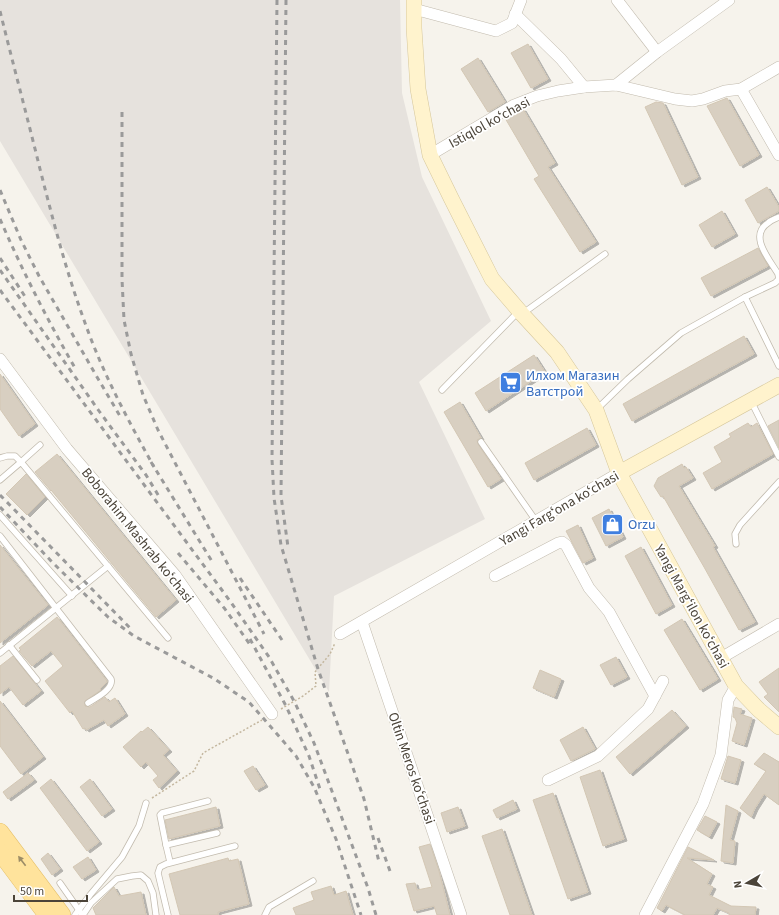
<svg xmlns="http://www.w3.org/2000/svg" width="779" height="915" font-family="'Source Sans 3',sans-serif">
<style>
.industrial{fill:#e6e2dd}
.building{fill:#d8cfc1;stroke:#d3c7b4;filter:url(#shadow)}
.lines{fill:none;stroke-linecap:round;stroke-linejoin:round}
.lane-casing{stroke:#c2bbae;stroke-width:7}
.street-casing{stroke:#c2bbae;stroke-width:12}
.secondary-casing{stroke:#d6c79b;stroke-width:16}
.primary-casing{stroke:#e6c16a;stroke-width:18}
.path{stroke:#c4b79f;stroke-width:1.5;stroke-dasharray:2 2;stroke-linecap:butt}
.lane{stroke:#fff;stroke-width:5.5}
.street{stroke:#fff;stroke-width:11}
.secondary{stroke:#fff3cd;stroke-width:15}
.primary{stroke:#ffe39c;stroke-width:17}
.rail{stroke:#9a9a9a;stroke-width:3;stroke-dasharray:5 5;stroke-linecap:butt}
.oneway{fill:#9c8c66}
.labels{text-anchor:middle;stroke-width:3.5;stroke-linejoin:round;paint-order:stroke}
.street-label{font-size:14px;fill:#4b4439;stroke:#fff}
.shop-label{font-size:14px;fill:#366cbe;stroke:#fff;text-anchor:start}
</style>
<defs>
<filter id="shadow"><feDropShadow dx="3" dy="2" stdDeviation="0" flood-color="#0004"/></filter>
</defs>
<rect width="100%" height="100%" fill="#f6f3ec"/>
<polygon class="industrial" points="0,0 400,0 402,93 422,177 491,321 419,382 485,519 334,596 329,692 0,141"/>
<g class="building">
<polygon points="528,44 548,79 531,88 511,53"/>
<polygon points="478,58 505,102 488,112 461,69"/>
<polygon points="727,98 759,155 740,166 707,106"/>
<polygon points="656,102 663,103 698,177 682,185 645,107"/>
<polygon points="523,109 555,163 548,167 596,242 580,252 534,179 539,176 505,118"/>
<polygon points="767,187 779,207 779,211 758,223 745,200"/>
<polygon points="722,211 735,234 712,247 699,225"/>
<polygon points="758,248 768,266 711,296 701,278"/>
<polygon points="744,336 754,354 632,421 623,404"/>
<polygon points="534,355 545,372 486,411 475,393"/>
<polygon points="0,374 35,424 19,436 0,409"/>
<polygon points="460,402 481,438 477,440 478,444 501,479 488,487 444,412"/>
<polygon points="779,420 779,448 768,426"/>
<polygon points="748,423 751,427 757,423 773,454 712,489 703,473 722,462 714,447 731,437 729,434"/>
<polygon points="587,428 596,445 534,480 525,463"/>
<polygon points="57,454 176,600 156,617 51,490 51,491 35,472"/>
<polygon points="682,464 684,468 686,467 693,478 679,486 715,546 713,547 755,622 739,630 704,567 663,496 661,497 654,486 658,478"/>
<polygon points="26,474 45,497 27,515 6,494"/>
<polygon points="609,509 623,537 606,546 592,518"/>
<polygon points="578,525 593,558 583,563 566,531"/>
<polygon points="0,545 48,605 0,643"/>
<polygon points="641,547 672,605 656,614 625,556"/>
<polygon points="57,617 107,681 106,683 100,689 101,690 85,701 85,706 90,707 105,697 109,702 115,698 125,714 108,726 104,720 86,730 85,728 83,729 72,711 70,713 45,681 63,666 51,651 32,666 19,651 21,650 19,648"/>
<polygon points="682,619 718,679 700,690 664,630"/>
<polygon points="13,656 41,691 23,705 9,687 0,694 0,666"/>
<polygon points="616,657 627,677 611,685 600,665"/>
<polygon points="779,668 779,712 764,697 768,694 759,682"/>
<polygon points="540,670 561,679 554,697 533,688"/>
<polygon points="0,701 43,757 21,774 0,746"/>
<polygon points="734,707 742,709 740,714 752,718 744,745 732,741 737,723 735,718 733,717"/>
<polygon points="672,710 686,726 630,774 616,757"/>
<polygon points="148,727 169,750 163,755 177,771 159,788 153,780 158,776 146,762 141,767 123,747 141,731 142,732"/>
<polygon points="583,727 595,749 571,761 560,740"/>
<polygon points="764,753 779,762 779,805 764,794 755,808 751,817 740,808 766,771 754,764"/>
<polygon points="728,756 741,760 735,783 721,779"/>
<polygon points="253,766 265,785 256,790 244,771"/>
<polygon points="600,770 624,839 603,846 580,777"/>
<polygon points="28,773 34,780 8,799 3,792"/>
<polygon points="51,779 99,842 87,851 40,788"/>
<polygon points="90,779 112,809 102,816 80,787"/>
<polygon points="553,793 588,892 568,899 533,800"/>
<polygon points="513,800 517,809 497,818 493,810"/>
<polygon points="726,805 738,811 730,840 735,841 733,863 721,861"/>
<polygon points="216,807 220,826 169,839 165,820"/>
<polygon points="458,807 465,826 447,832 441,813"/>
<polygon points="705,816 717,822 709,837 697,830"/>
<polygon points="502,829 532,915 510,915 482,836"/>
<polygon points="430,844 439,871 450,915 437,915 434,906 414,911 406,884 415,883 417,890 432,887 419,847"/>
<polygon points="688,847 714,860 687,858 712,874 707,884 713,887 709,895 731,906 756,907 755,915 729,915 729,913 717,908 713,915 685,915 666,905 662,911 657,908"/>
<polygon points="48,853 60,869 52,875 41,859"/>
<polygon points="88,857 96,870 82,879 73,867"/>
<polygon points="228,858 229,861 238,859 249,904 218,912 218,915 180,915 169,874"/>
<polygon points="331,886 334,895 346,891 353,915 296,915 293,908 314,900 311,892"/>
<polygon points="114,887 119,896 141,892 146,915 96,915 93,908"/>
</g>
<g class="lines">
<defs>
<g id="lane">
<polyline points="745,297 779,366"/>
<polyline points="522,314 605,254"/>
<polyline points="442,390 518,312"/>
<polyline points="751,401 779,457"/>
<path d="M596 410 628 379 681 333 745 297 775 283 779 279 778 274C770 260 748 236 768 223 771 220 775 219 779 217"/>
<polyline points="481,442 536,521"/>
<polyline points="0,458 7,456 15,456 21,462 40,445"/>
<polyline points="0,480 21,462 168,638"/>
<polyline points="0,515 72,596"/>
<path d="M0 536 111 679C114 689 96 698 88 703"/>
<polyline points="736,544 735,534 740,525 779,482"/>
<polyline points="9,645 37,680"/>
<polyline points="0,653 108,566"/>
<polyline points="166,845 160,815 162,813 208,801"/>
<polyline points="170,862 166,845 217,833"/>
<polyline points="60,883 81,913"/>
<polyline points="75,915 90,895 122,857 139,826 146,803"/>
<polyline points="83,915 91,903 117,879 132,876 141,875 148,881 153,893 156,915"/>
<polyline points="168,915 158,873 160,867 166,864 235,846"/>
<polyline points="265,915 269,907 313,881"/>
</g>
<g id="street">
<polyline points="617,0 657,52"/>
<polyline points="414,9 496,31 512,23 521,0"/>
<polyline points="515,14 561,59 584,87"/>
<polyline points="616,85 657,52 729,0"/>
<polyline points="741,89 779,155"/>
<polyline points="430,155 514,105 537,96 558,91 584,87 616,85 675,99 692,101 703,99 725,91 741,89 779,67"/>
<polyline points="0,359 67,449 175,575 272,714"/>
<polyline points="495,576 558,543 562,542 566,545 589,588 609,612 655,696"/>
<polyline points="362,622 461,915"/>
<polyline points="340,634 619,473"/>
<polyline points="721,658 779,624"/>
<polyline points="548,780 598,756 648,709 663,681"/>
<polyline points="645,915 703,804 721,755 728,700 736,686"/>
</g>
<g id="secondary">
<polyline points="414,0 414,28 418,89 430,155 451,198 492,279 522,314 557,352 596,410 619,473 736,686 759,710 779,727"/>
<polyline points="619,473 779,385"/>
</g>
<g id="primary">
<polyline points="0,832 62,915"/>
<polyline points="0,852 47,915"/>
</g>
</defs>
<use href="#lane" class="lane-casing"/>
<use href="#street" class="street-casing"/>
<use href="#secondary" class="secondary-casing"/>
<use href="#primary" class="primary-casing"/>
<g class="path">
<polyline points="281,709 303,696 316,686 315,672 330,654 335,643"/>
<polyline points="152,798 194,771 203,753 262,720"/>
</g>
<use href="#lane" class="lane"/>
<use href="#street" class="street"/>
<use href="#secondary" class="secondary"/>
<use href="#primary" class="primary"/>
<g class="rail">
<polyline points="277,0 272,459 274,498 281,545 318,669 364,799 379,862"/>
<polyline points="286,0 281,496 288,547"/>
<path d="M0 11C13 64 27 116 40 169 53 220 66 271 84 320 102 372 128 420 154 467"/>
<polyline points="122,112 122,279 124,320 131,354 143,395 158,430 264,634"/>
<polyline points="0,190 21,240 39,276 97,377 120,416"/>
<path d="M0 219C22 270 47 319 75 368"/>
<polyline points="0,258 26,298"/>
<polyline points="0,270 99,411 146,475 160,498"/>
<polyline points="0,290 230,601 269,657 294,701 314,743 368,888 376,915"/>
<polyline points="151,462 213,563"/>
<polyline points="0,495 131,629"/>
<polyline points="0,507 53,563 108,617 134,636 213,678 249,702 264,719 296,756 314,787 336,839 361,915"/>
<polyline points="178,553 225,609 251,646"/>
<polyline points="240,578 282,640"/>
<polyline points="250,639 286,706 309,756 320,789"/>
<polyline points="378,838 390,871"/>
</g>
</g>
<defs><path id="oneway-solid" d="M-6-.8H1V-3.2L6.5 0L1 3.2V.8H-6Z"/></defs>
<use class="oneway" href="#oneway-solid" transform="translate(22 861) rotate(-127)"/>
<defs>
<symbol id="supermarket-square" viewBox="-11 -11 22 22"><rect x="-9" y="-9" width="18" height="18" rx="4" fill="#3f7fe0" stroke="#fff"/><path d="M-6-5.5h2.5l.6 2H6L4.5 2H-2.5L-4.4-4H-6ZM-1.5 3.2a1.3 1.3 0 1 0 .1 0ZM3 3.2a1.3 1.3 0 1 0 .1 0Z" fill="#fff"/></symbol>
<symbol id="shop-square" viewBox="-11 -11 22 22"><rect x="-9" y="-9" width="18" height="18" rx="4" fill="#3f7fe0" stroke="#fff"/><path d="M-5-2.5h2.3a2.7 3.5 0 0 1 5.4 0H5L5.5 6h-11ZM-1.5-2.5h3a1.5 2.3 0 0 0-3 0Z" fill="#fff"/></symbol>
</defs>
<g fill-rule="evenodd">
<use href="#supermarket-square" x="498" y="370" width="25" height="25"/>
<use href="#shop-square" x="600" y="512" width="25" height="25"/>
</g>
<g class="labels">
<g class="street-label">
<text transform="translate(489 122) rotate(-29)" y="5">Istiqlol koʻchasi</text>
<text transform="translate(559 508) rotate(-30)" y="5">Yangi Fargʻona koʻchasi</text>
<text transform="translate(138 535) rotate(51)" y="5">Boborahim Mashrab koʻchasi</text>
<text transform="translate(692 606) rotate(61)" y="5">Yangi Margʻilon koʻchasi</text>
<text transform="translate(412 768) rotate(71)" y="5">Oltin Meros koʻchasi</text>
</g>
<g class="shop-label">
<text x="526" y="380">Илхом Магазин<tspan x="526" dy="16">Ватстрой</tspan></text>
<text x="628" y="529">Orzu</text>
</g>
</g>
<g transform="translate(747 883) rotate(261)" stroke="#ffffff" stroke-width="3" paint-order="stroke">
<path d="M0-3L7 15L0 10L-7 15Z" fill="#4b4439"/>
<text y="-6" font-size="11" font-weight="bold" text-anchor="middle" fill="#4b4439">N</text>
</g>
<path d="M14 895v6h73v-6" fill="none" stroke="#4b4439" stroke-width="2"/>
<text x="20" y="895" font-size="12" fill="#4b4439" stroke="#ffffff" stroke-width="3" paint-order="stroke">50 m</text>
</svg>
